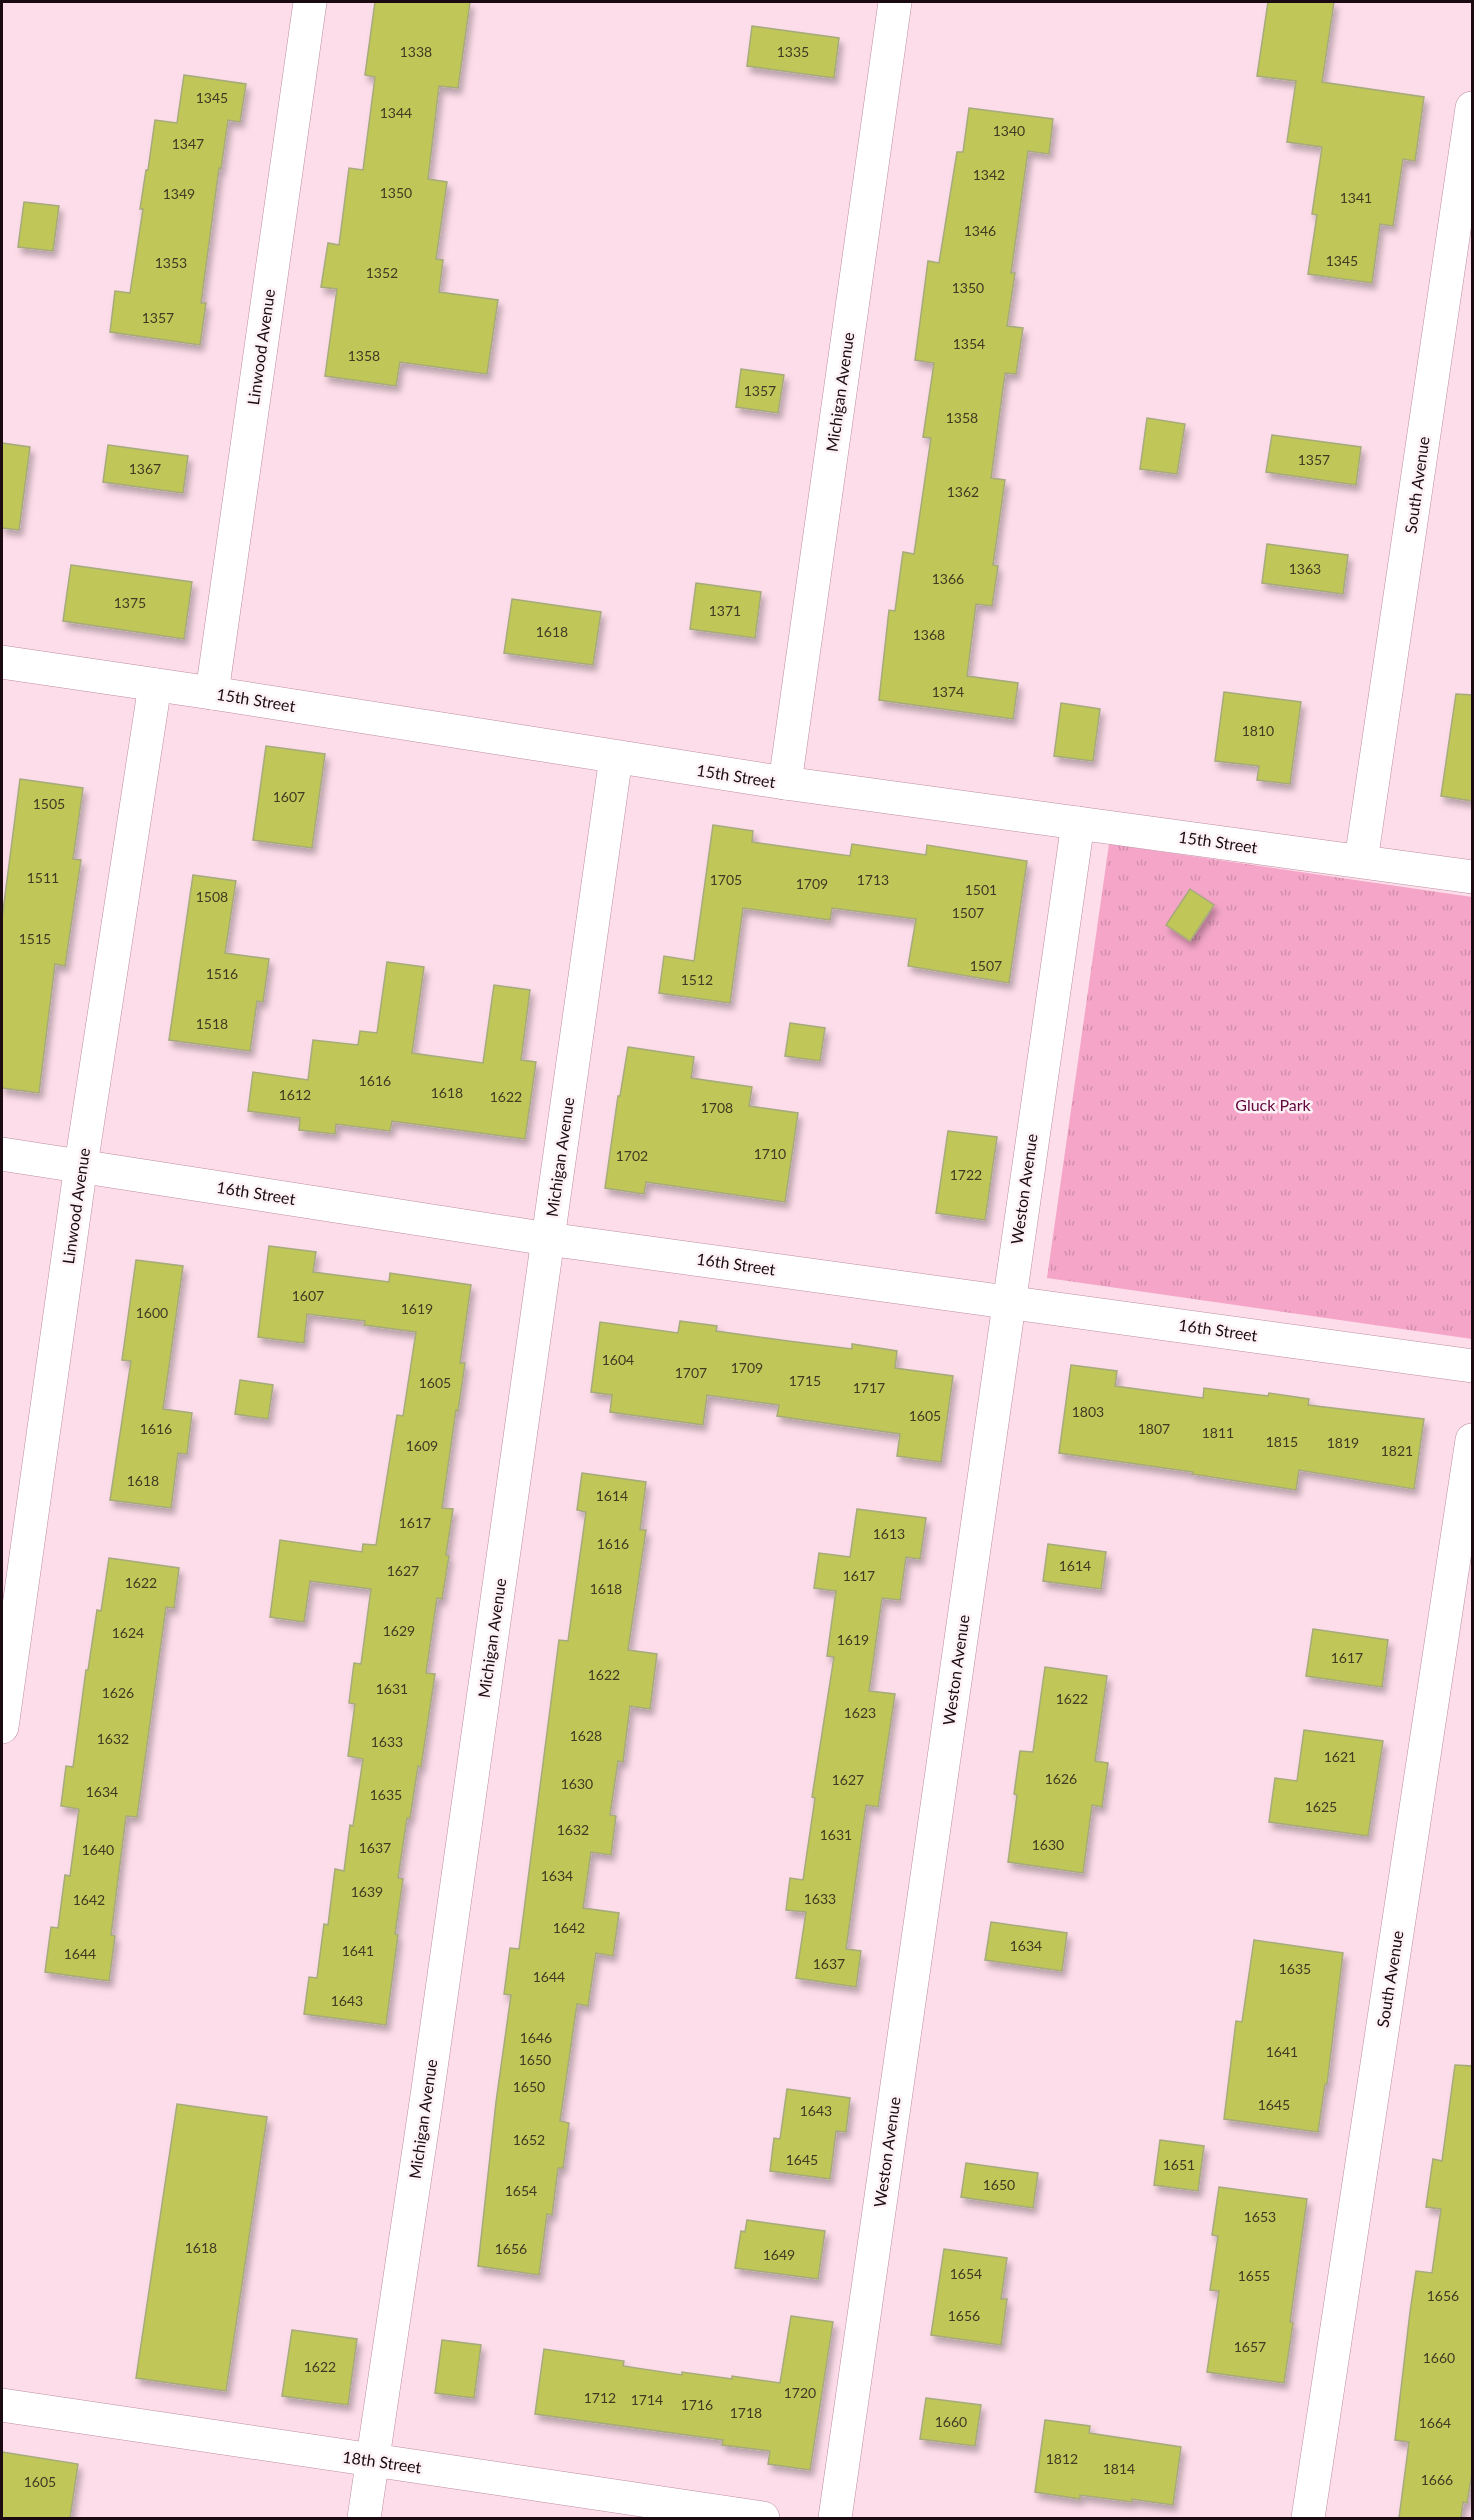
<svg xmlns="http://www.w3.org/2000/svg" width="1474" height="2520" font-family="Lato,sans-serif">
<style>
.park{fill:url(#park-tufts)}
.building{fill:#c0c759;stroke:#a6aa7b;stroke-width:1.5;filter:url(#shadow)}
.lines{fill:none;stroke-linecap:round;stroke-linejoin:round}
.minor-casing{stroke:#bd8da1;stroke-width:34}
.minor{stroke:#fff;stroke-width:33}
.labels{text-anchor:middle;stroke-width:5;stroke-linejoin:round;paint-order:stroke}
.number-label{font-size:14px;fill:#443923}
.street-label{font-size:16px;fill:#1b0a11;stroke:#fcf1f5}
.park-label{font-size:16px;fill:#62063c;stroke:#fcf1f5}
</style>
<defs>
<pattern id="park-tufts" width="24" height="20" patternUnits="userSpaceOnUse" patternTransform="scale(1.5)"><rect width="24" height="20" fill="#f5a6c8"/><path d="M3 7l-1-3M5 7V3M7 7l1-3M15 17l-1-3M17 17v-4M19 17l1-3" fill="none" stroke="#d18eab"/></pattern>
<filter id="shadow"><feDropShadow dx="3.5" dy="6" stdDeviation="3" flood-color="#0004"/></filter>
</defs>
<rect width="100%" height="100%" fill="#fddde9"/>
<polygon class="park" points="1109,844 1472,897 1472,1339 1047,1278"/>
<g class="building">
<polygon points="375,2 470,2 458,88 439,86 428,179 447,182 436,259 443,260 439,292 498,300 487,374 400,362 396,386 325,376 337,289 321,287 328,243 339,245 349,168 363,170 375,77 365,75"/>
<polygon points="1268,2 1334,2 1322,82 1424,97 1415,161 1403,159 1393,226 1380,224 1372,283 1308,274 1317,215 1312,214 1322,147 1287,142 1296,81 1257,76"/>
<polygon points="752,26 839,38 834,78 747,66"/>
<polygon points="184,75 246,84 240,122 228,120 221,169 219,168 201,303 206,303 200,345 110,332 115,291 130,293 143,209 140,209 146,170 148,170 155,120 177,123"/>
<polygon points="969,108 1053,119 1049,154 1028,151 1011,273 1015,273 1007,326 1023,328 1016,374 1005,373 991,478 1005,480 993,565 998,566 992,606 976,604 967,676 1018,683 1013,719 879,700 889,610 895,611 903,552 914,554 931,438 923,437 934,363 915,360 928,261 939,263 957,152 963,152"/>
<polygon points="24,202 59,206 53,251 18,247"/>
<polygon points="741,369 784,375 778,413 736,407"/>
<polygon points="1147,418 1185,424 1177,474 1140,469"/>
<polygon points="1272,435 1361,447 1356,485 1266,472"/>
<polygon points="2,443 30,447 19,530 2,528"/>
<polygon points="108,445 188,456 183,493 103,482"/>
<polygon points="1267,544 1348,555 1343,594 1262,583"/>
<polygon points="71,565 192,582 184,639 63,621"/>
<polygon points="696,583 761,592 755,638 690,629"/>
<polygon points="512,599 601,612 593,665 504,653"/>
<polygon points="1224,692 1301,702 1290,784 1257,780 1259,766 1215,761"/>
<polygon points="1456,694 1473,695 1473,801 1441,796"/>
<polygon points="1061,703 1100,709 1093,761 1054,756"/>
<polygon points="266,746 325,754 312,848 253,840"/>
<polygon points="20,779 83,788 73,859 81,860 74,905 65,966 55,964 39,1093 2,1088 2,919"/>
<polygon points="713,825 753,831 752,842 850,856 852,844 926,855 927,845 1027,861 1009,983 908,966 916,919 832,908 830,920 743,908 730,1003 659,993 664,956 694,961"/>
<polygon points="193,875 236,881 225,953 269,959 263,1002 257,1001 250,1051 169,1040"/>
<polygon points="1190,889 1214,905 1190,941 1166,925"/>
<polygon points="387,962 424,967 412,1053 483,1063 494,985 530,990 521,1060 536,1062 525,1139 392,1121 390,1131 336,1124 335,1134 299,1130 300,1118 248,1111 253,1072 308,1080 313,1040 358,1045 360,1031 377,1033"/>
<polygon points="790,1023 825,1028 820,1061 785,1056"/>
<polygon points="628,1047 694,1057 691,1078 752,1087 749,1106 798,1113 785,1202 646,1182 644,1194 605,1188 618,1096 620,1096"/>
<polygon points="948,1131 997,1137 985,1220 936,1213"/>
<polygon points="269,1246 316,1252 313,1272 389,1282 390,1273 471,1285 460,1363 465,1363 458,1411 456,1410 442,1508 453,1509 446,1555 449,1556 442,1599 437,1598 426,1673 435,1674 421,1767 418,1766 410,1818 407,1818 398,1878 403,1879 395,1934 398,1935 386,2025 304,2014 309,1977 317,1978 324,1924 328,1925 335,1869 344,1871 350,1825 353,1826 363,1759 348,1756 355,1704 349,1703 354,1663 361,1664 371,1589 310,1581 304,1622 270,1617 280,1540 362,1552 363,1544 376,1545 397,1415 403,1416 416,1332 364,1325 365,1321 307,1314 304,1343 258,1337"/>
<polygon points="136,1260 183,1266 163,1409 192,1413 187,1454 178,1453 171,1508 110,1500 131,1361 122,1360"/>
<polygon points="680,1321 717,1326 716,1331 788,1341 852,1349 852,1344 897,1351 895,1368 953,1376 941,1462 897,1456 900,1434 777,1416 779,1405 707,1395 703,1425 610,1412 612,1395 591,1392 600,1322 678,1333"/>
<polygon points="1071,1365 1117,1371 1115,1386 1203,1398 1204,1388 1268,1396 1269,1393 1309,1399 1308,1405 1424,1419 1414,1489 1299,1470 1296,1490 1192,1474 1193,1472 1059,1453"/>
<polygon points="240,1380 273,1385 268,1419 235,1414"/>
<polygon points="582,1473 646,1482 640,1530 646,1530 628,1650 657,1654 650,1709 630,1706 623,1762 618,1761 610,1815 616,1816 611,1855 591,1852 583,1908 619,1913 613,1956 596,1953 588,2006 577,2004 560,2121 569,2123 563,2168 558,2168 552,2215 547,2214 539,2275 478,2266 496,2102 511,1995 504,1994 510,1948 519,1949 559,1640 568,1641 586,1512 577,1510"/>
<polygon points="857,1509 926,1518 920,1559 906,1557 900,1600 882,1598 869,1691 895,1694 878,1807 866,1805 846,1949 861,1951 856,1987 796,1978 806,1912 786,1910 790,1878 803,1880 815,1798 812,1797 834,1657 827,1656 836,1591 814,1588 819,1553 850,1557"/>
<polygon points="1048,1544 1106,1552 1101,1589 1043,1581"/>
<polygon points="109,1558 179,1568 174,1608 166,1607 137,1817 126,1816 111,1935 115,1936 109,1981 45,1972 51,1927 58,1928 65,1875 70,1876 79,1809 61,1806 66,1766 73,1767 86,1670 88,1670 97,1610 101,1611"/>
<polygon points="1313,1629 1388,1640 1382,1687 1306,1676"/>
<polygon points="1045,1667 1107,1676 1095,1761 1108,1763 1102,1807 1092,1805 1083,1873 1008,1862 1017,1795 1014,1794 1020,1751 1033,1752"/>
<polygon points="1304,1730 1383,1741 1368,1836 1269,1822 1275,1778 1297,1781"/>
<polygon points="991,1922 1067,1933 1062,1971 985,1960"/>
<polygon points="1254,1940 1343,1953 1327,2084 1325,2084 1318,2132 1224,2119 1236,2021 1242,2022"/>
<polygon points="1455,2065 1473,2066 1473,2467 1467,2503 1463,2502 1461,2518 1399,2518 1409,2442 1395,2440 1410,2312 1416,2271 1432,2273 1441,2209 1426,2207 1433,2159 1442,2161"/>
<polygon points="787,2089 850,2098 846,2132 836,2131 830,2179 770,2171 774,2138 780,2139"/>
<polygon points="177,2104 267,2117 226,2391 136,2378"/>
<polygon points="1160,2140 1204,2146 1198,2191 1154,2185"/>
<polygon points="966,2163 1038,2173 1033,2208 961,2197"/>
<polygon points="1219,2187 1307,2199 1290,2322 1293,2323 1284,2383 1207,2372 1219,2291 1210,2290 1218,2236 1212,2235"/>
<polygon points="747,2220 825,2231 818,2279 735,2268 741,2231 745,2232"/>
<polygon points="944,2249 1007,2258 1001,2299 1007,2299 1001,2345 931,2335"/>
<polygon points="791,2316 833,2322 810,2470 768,2464 770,2451 722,2445 723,2440 535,2414 544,2349 624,2361 623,2366 682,2375 682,2372 732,2379 732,2376 780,2383"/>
<polygon points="292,2330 357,2339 348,2405 282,2396"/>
<polygon points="442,2340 481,2345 474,2398 435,2393"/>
<polygon points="926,2398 981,2405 975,2446 920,2439"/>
<polygon points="1045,2420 1090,2426 1089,2433 1181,2447 1173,2505 1132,2499 1132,2502 1080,2495 1080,2499 1035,2492"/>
<polygon points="2,2452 78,2464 70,2518 2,2518"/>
</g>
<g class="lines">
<defs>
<g id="minor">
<polyline points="2,662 212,693 785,783 1472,877"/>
<polyline points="212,693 310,2"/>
<polyline points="785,783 895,2"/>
<polyline points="1361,861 1472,108"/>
<polyline points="2,1154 548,1239 1472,1366"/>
<polyline points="2,1727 81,1165 155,685"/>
<polyline points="2,2405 763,2518"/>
<polyline points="364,2518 427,2096 616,757"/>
<polyline points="835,2518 1078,823"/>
<polyline points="1308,2518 1472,1440"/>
</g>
</defs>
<use href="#minor" class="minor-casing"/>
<use href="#minor" class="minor"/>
</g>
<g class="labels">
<g class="number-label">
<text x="416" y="57">1338</text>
<text x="793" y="57">1335</text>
<text x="212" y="103">1345</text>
<text x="396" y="118">1344</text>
<text x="1009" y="136">1340</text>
<text x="188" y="149">1347</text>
<text x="989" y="180">1342</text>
<text x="396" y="198">1350</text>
<text x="179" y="199">1349</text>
<text x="1356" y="203">1341</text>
<text x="980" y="236">1346</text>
<text x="1342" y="266">1345</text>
<text x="171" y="268">1353</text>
<text x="382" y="278">1352</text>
<text x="968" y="293">1350</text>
<text x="158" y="323">1357</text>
<text x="969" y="349">1354</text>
<text x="364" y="361">1358</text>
<text x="760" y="396">1357</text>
<text x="962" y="423">1358</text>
<text x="1314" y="465">1357</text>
<text x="145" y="474">1367</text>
<text x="963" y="497">1362</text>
<text x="1305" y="574">1363</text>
<text x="948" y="584">1366</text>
<text x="130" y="608">1375</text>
<text x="725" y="616">1371</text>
<text x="552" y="637">1618</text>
<text x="929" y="640">1368</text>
<text x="948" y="697">1374</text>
<text x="1258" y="736">1810</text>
<text x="289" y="802">1607</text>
<text x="49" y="809">1505</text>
<text x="43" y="883">1511</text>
<text x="726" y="885">1705</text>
<text x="873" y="885">1713</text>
<text x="812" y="889">1709</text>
<text x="981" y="895">1501</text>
<text x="212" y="902">1508</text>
<text x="968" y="918">1507</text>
<text x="35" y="944">1515</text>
<text x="986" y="971">1507</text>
<text x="222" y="979">1516</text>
<text x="697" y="985">1512</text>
<text x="212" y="1029">1518</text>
<text x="375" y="1086">1616</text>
<text x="447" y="1098">1618</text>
<text x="295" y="1100">1612</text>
<text x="506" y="1102">1622</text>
<text x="717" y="1113">1708</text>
<text x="770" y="1159">1710</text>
<text x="632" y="1161">1702</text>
<text x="966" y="1180">1722</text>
<text x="308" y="1301">1607</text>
<text x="417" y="1314">1619</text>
<text x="152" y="1318">1600</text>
<text x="618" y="1365">1604</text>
<text x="747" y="1373">1709</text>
<text x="691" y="1378">1707</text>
<text x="805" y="1386">1715</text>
<text x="435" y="1388">1605</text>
<text x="869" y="1393">1717</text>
<text x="1088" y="1417">1803</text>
<text x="925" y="1421">1605</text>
<text x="156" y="1434">1616</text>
<text x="1154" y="1434">1807</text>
<text x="1218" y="1438">1811</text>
<text x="1282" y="1447">1815</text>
<text x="1343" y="1448">1819</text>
<text x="422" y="1451">1609</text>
<text x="1397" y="1456">1821</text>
<text x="143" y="1486">1618</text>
<text x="612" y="1501">1614</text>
<text x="415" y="1528">1617</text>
<text x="889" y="1539">1613</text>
<text x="613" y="1549">1616</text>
<text x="1075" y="1571">1614</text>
<text x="403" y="1576">1627</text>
<text x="859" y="1581">1617</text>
<text x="141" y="1588">1622</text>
<text x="606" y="1594">1618</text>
<text x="399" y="1636">1629</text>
<text x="128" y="1638">1624</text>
<text x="853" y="1645">1619</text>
<text x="1347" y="1663">1617</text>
<text x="604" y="1680">1622</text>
<text x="392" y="1694">1631</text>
<text x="118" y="1698">1626</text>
<text x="1072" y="1704">1622</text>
<text x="860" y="1718">1623</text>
<text x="586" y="1741">1628</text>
<text x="113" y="1744">1632</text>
<text x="387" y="1747">1633</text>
<text x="1340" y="1762">1621</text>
<text x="1061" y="1784">1626</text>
<text x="848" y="1785">1627</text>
<text x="577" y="1789">1630</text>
<text x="102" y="1797">1634</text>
<text x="386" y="1800">1635</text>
<text x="1321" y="1812">1625</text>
<text x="573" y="1835">1632</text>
<text x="836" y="1840">1631</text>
<text x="1048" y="1850">1630</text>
<text x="375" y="1853">1637</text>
<text x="98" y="1855">1640</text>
<text x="557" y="1881">1634</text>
<text x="367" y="1897">1639</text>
<text x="820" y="1904">1633</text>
<text x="89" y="1905">1642</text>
<text x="569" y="1933">1642</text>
<text x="1026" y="1951">1634</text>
<text x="358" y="1956">1641</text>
<text x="80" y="1959">1644</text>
<text x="829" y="1969">1637</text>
<text x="1295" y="1974">1635</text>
<text x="549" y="1982">1644</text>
<text x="347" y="2006">1643</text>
<text x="536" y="2043">1646</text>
<text x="1282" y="2057">1641</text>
<text x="535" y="2065">1650</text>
<text x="529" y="2092">1650</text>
<text x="1274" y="2110">1645</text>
<text x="816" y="2116">1643</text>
<text x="529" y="2145">1652</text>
<text x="802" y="2165">1645</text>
<text x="1179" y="2170">1651</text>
<text x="999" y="2190">1650</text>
<text x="521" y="2196">1654</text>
<text x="1260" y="2222">1653</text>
<text x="201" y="2253">1618</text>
<text x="511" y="2254">1656</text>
<text x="779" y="2260">1649</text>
<text x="966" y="2279">1654</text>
<text x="1254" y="2281">1655</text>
<text x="1443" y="2301">1656</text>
<text x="964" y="2321">1656</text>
<text x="1250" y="2352">1657</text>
<text x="1439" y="2363">1660</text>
<text x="320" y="2372">1622</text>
<text x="800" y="2398">1720</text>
<text x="600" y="2403">1712</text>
<text x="647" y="2405">1714</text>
<text x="697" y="2410">1716</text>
<text x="746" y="2418">1718</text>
<text x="951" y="2427">1660</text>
<text x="1435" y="2428">1664</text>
<text x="1062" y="2464">1812</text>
<text x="1119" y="2474">1814</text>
<text x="1437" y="2485">1666</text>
<text x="40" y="2487">1605</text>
</g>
<g class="street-label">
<text transform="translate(261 347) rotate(-82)" y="6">Linwood Avenue</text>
<text transform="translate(840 392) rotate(-82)" y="6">Michigan Avenue</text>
<text transform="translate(1417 485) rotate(-82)" y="6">South Avenue</text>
<text transform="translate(256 700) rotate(9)" y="6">15th Street</text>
<text transform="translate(736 776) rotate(9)" y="6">15th Street</text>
<text transform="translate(1218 842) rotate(8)" y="6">15th Street</text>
<text transform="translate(560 1157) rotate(-82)" y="6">Michigan Avenue</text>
<text transform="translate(1024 1189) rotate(-82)" y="6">Weston Avenue</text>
<text transform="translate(256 1193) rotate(9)" y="6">16th Street</text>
<text transform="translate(76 1206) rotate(-82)" y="6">Linwood Avenue</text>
<text transform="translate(736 1264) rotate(8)" y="6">16th Street</text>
<text transform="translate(1218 1330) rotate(8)" y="6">16th Street</text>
<text transform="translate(492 1638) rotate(-82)" y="6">Michigan Avenue</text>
<text transform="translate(956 1670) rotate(-82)" y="6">Weston Avenue</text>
<text transform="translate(1390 1979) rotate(-81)" y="6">South Avenue</text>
<text transform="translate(423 2119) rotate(-82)" y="6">Michigan Avenue</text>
<text transform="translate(887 2152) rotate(-82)" y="6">Weston Avenue</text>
<text transform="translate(382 2462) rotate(8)" y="6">18th Street</text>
</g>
<g class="park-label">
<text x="1273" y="1111">Gluck Park</text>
</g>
</g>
<rect width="1474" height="2520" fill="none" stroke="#1b0a11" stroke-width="6"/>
</svg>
